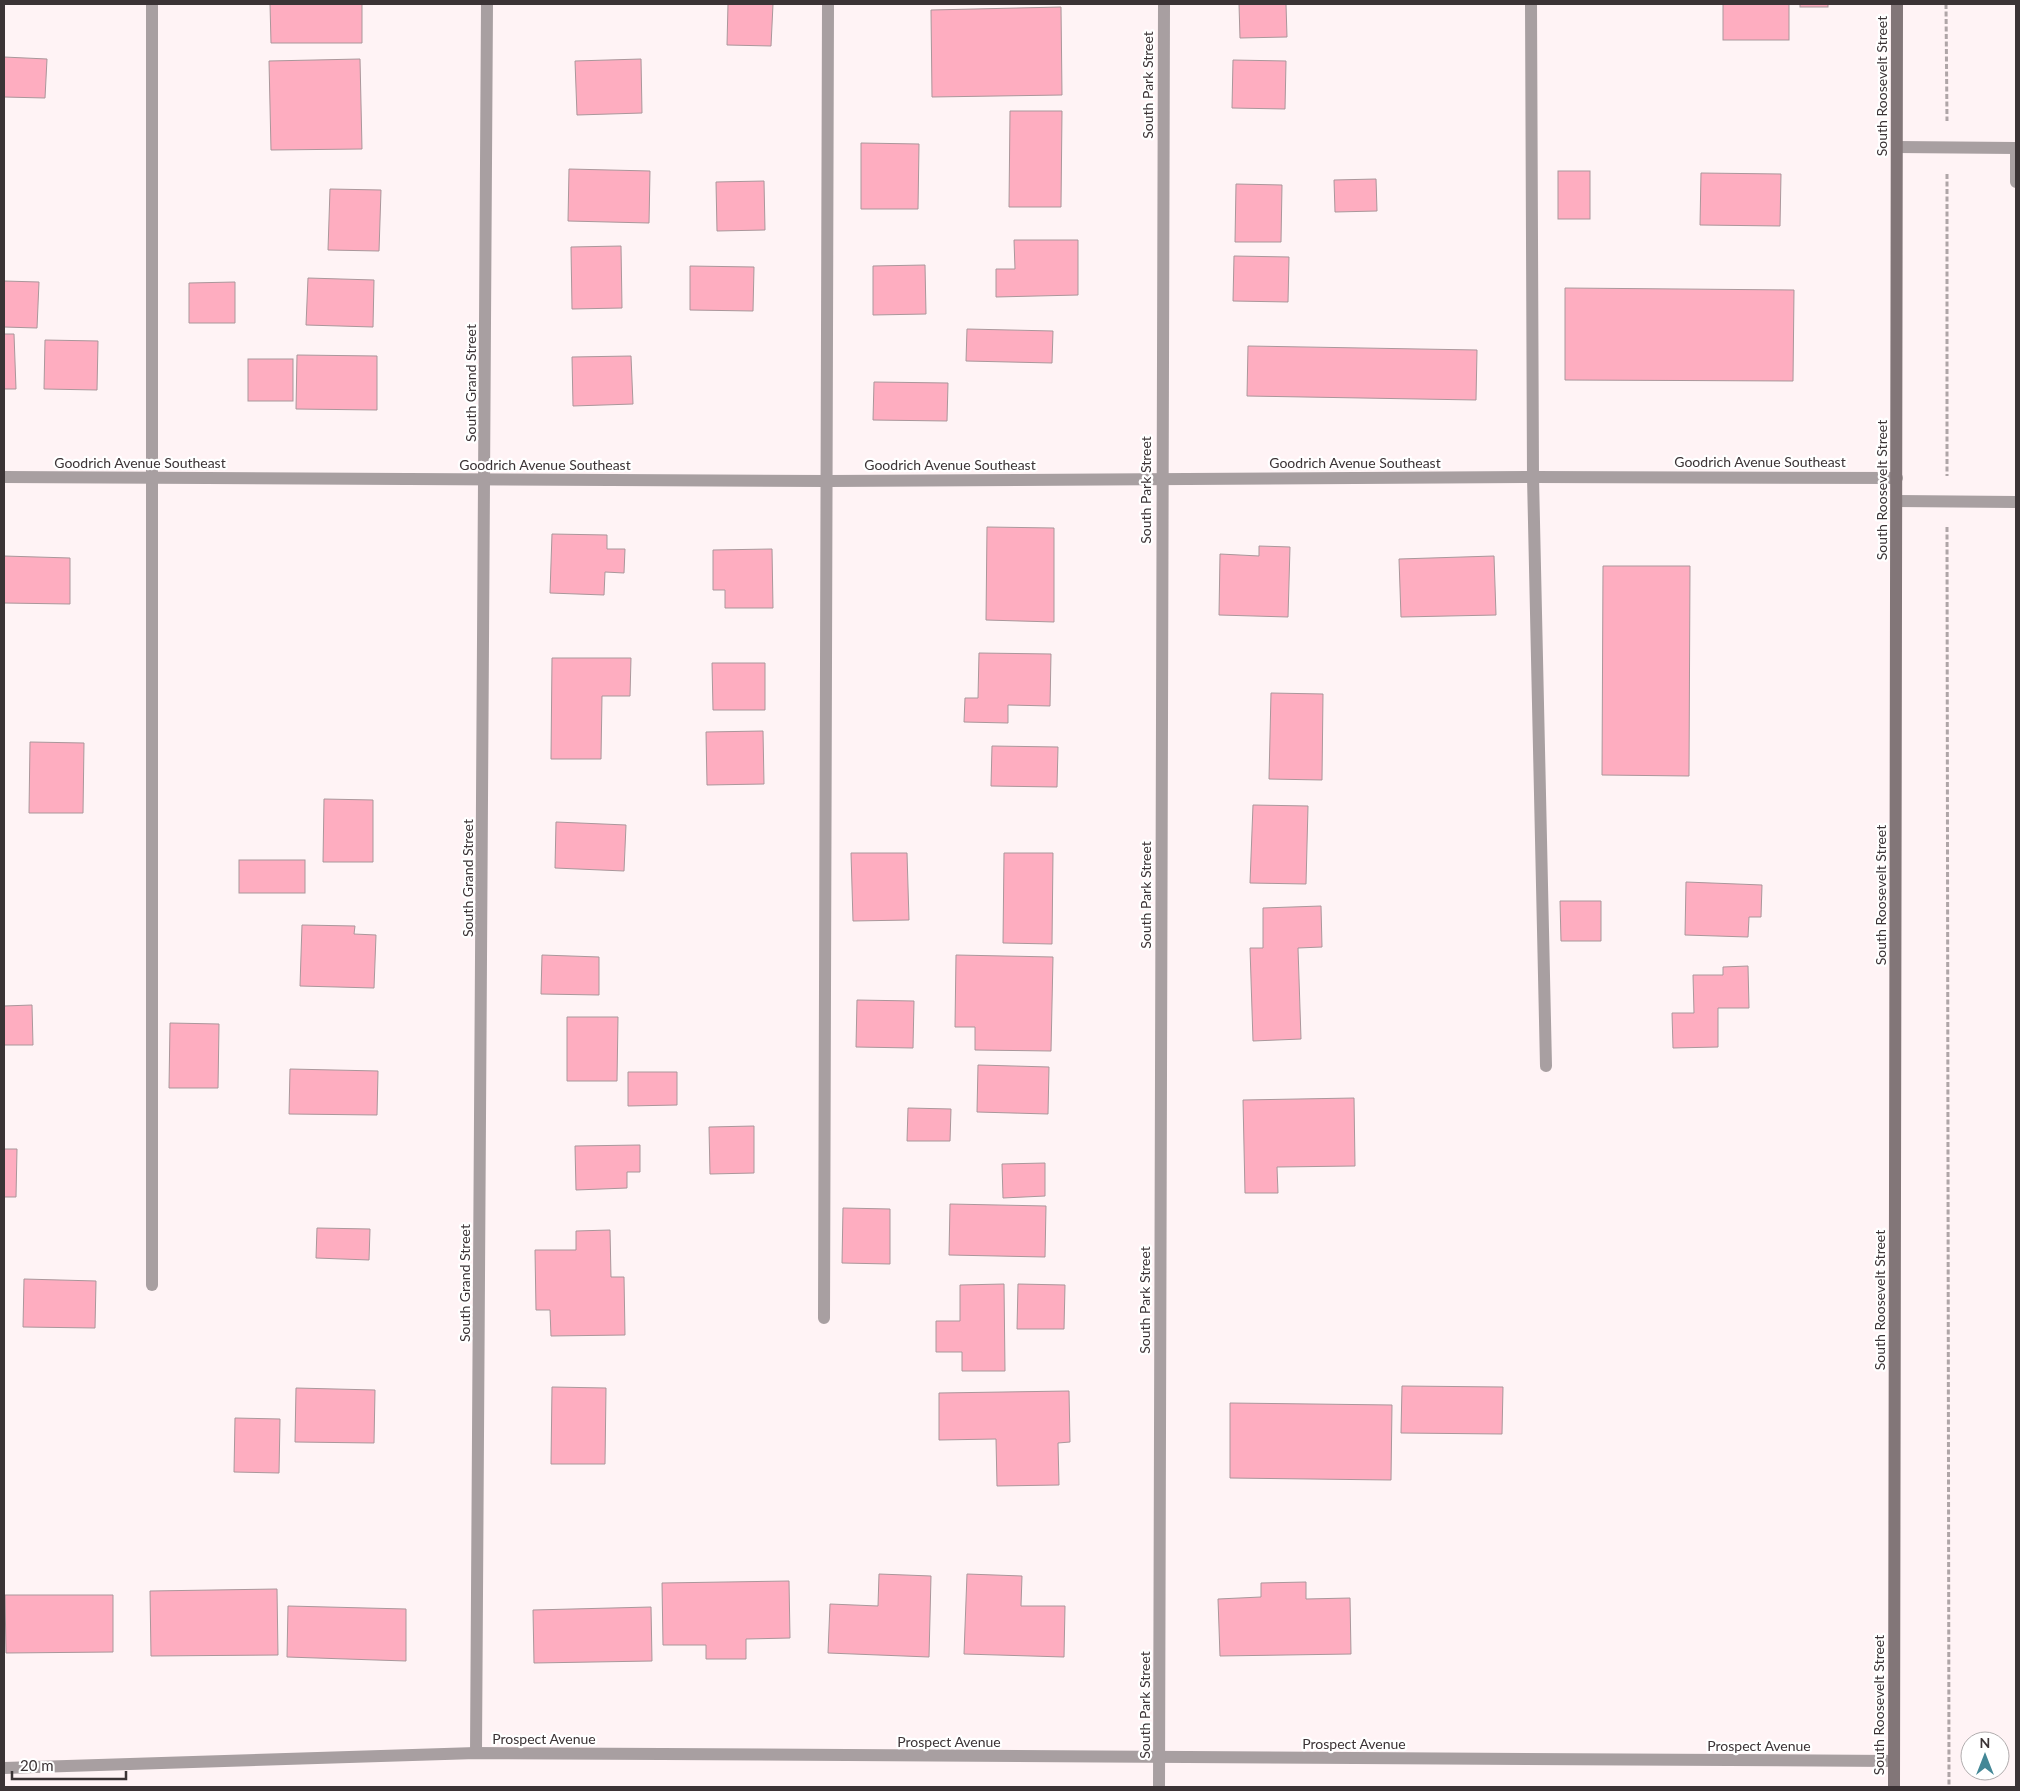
<svg xmlns="http://www.w3.org/2000/svg" width="2020" height="1791" font-family="Lato,sans-serif">
<style>
.building{fill:#feadc0;stroke:#aa979b}
.lines{fill:none;stroke-linecap:round;stroke-linejoin:round}
.path{stroke:#afa5a7;stroke-width:3;stroke-dasharray:5 2.5;stroke-linecap:butt}
.lane{stroke:#a89fa1;stroke-width:12}
.street{stroke:#a89fa1;stroke-width:12}
.secondary{stroke:#827678;stroke-width:12}
.labels{text-anchor:middle;stroke-width:4.5;stroke-linejoin:round;paint-order:stroke}
.street-label{font-size:14px;fill:#3b3335;stroke:#fff}
</style>
<rect width="100%" height="100%" fill="#fff3f5"/>
<g class="building">
<polygon points="270,4 362,4 362,43 271,43"/>
<polygon points="728,4 773,4 771,46 727,45"/>
<polygon points="1239,4 1286,4 1287,37 1240,38"/>
<rect x="1723" y="4" width="66" height="36"/>
<rect x="1800" y="4" width="28" height="3"/>
<polygon points="1061,7 1062,95 932,97 931,10"/>
<polygon points="4,57 47,59 45,98 4,97"/>
<polygon points="360,59 362,149 271,150 269,61"/>
<polygon points="641,59 642,113 577,115 575,61"/>
<polygon points="1233,60 1286,61 1285,109 1232,108"/>
<polygon points="1010,111 1062,111 1061,207 1009,207"/>
<polygon points="861,143 919,144 918,209 861,209"/>
<polygon points="569,169 650,171 649,223 568,221"/>
<rect x="1558" y="171" width="32" height="48"/>
<polygon points="1701,173 1781,174 1780,226 1700,225"/>
<polygon points="1376,179 1377,211 1335,212 1334,180"/>
<polygon points="764,181 765,230 717,231 716,182"/>
<polygon points="1236,184 1282,185 1281,242 1235,242"/>
<polygon points="330,189 381,190 379,251 328,250"/>
<polygon points="1014,240 1078,240 1078,295 996,297 996,269 1015,269"/>
<polygon points="621,246 622,308 572,309 571,247"/>
<polygon points="1234,256 1289,257 1288,302 1233,301"/>
<polygon points="925,265 926,314 873,315 873,266"/>
<polygon points="690,266 754,267 753,311 690,310"/>
<polygon points="308,278 374,280 373,327 306,325"/>
<polygon points="4,281 39,282 37,328 4,327"/>
<polygon points="235,282 235,323 189,323 189,283"/>
<polygon points="1565,288 1794,290 1793,381 1565,380"/>
<polygon points="967,329 1053,331 1052,363 966,361"/>
<polygon points="4,334 14,334 16,389 4,389"/>
<polygon points="45,340 98,341 97,390 44,389"/>
<polygon points="1248,346 1477,350 1476,400 1247,396"/>
<polygon points="297,355 377,356 377,410 296,409"/>
<polygon points="631,356 633,404 573,406 572,357"/>
<rect x="248" y="359" width="45" height="42"/>
<polygon points="874,382 948,383 947,421 873,420"/>
<polygon points="987,527 1054,528 1054,622 986,620"/>
<polygon points="552,534 607,535 607,549 625,549 624,573 605,572 604,595 550,593"/>
<polygon points="1259,546 1290,547 1288,617 1219,615 1220,554 1259,556"/>
<polygon points="772,549 773,608 725,608 725,590 713,590 713,550"/>
<polygon points="4,556 70,558 70,604 4,603"/>
<polygon points="1494,556 1496,615 1401,617 1399,559"/>
<polygon points="1603,566 1690,566 1689,776 1602,775"/>
<polygon points="979,653 1051,654 1050,706 1008,705 1008,723 964,722 965,698 978,698"/>
<polygon points="552,658 631,658 630,696 602,696 601,759 551,759"/>
<polygon points="712,663 765,663 765,710 713,710"/>
<polygon points="1271,693 1323,694 1322,780 1269,779"/>
<polygon points="763,731 764,784 707,785 706,732"/>
<polygon points="30,742 84,743 83,813 29,813"/>
<polygon points="992,746 1058,747 1057,787 991,786"/>
<polygon points="324,799 373,800 373,862 323,862"/>
<polygon points="1253,805 1308,806 1306,884 1250,883"/>
<polygon points="556,822 626,825 624,871 555,868"/>
<polygon points="851,853 907,853 909,920 853,921"/>
<polygon points="1004,853 1053,853 1052,944 1003,943"/>
<rect x="239" y="860" width="66" height="33"/>
<polygon points="1686,882 1762,885 1761,917 1749,917 1748,937 1685,935"/>
<polygon points="1560,901 1601,901 1601,941 1561,941"/>
<polygon points="1321,906 1322,947 1298,948 1301,1039 1253,1041 1250,948 1263,948 1263,908"/>
<polygon points="302,925 355,926 354,934 376,935 374,988 300,986"/>
<polygon points="542,955 599,957 599,995 541,994"/>
<polygon points="956,955 1053,957 1051,1051 975,1050 975,1027 955,1027"/>
<polygon points="1748,966 1749,1008 1718,1008 1718,1047 1673,1048 1672,1013 1694,1013 1693,975 1723,975 1723,967"/>
<polygon points="857,1000 914,1001 913,1048 856,1047"/>
<polygon points="32,1005 33,1045 4,1045 4,1006"/>
<polygon points="567,1017 618,1017 617,1081 567,1081"/>
<polygon points="170,1023 219,1024 218,1088 169,1088"/>
<polygon points="978,1065 1049,1067 1048,1114 977,1112"/>
<polygon points="290,1069 378,1071 377,1115 289,1114"/>
<polygon points="628,1072 677,1072 677,1105 628,1106"/>
<polygon points="1354,1098 1355,1166 1277,1167 1278,1193 1245,1193 1243,1100"/>
<polygon points="908,1108 951,1109 950,1141 907,1141"/>
<polygon points="754,1126 754,1173 710,1174 709,1127"/>
<polygon points="640,1145 640,1172 627,1172 627,1188 576,1190 575,1146"/>
<polygon points="4,1149 17,1149 16,1197 4,1197"/>
<polygon points="1045,1163 1045,1196 1003,1198 1002,1164"/>
<polygon points="950,1204 1046,1206 1045,1257 949,1255"/>
<polygon points="843,1208 890,1209 890,1264 842,1263"/>
<polygon points="317,1228 370,1229 369,1260 316,1258"/>
<polygon points="610,1230 611,1277 624,1277 625,1335 551,1336 550,1310 536,1310 535,1250 576,1250 576,1231"/>
<polygon points="24,1279 96,1281 95,1328 23,1327"/>
<polygon points="1004,1284 1005,1371 962,1371 962,1352 936,1352 936,1321 960,1321 960,1285"/>
<polygon points="1018,1284 1065,1285 1064,1329 1017,1329"/>
<polygon points="1402,1386 1503,1387 1502,1434 1401,1433"/>
<polygon points="552,1387 606,1388 605,1464 551,1464"/>
<polygon points="296,1388 375,1390 374,1443 295,1442"/>
<polygon points="1069,1391 1070,1442 1058,1443 1059,1485 997,1486 996,1439 939,1440 939,1393"/>
<polygon points="1230,1403 1392,1405 1391,1480 1230,1478"/>
<polygon points="235,1418 280,1419 279,1473 234,1472"/>
<polygon points="879,1574 931,1576 929,1657 828,1653 830,1604 878,1606"/>
<polygon points="967,1574 1022,1576 1021,1606 1065,1606 1064,1657 964,1654"/>
<polygon points="789,1581 790,1638 746,1639 746,1659 706,1659 706,1645 663,1645 662,1583"/>
<polygon points="1306,1582 1306,1599 1350,1598 1351,1654 1220,1656 1218,1599 1261,1597 1261,1583"/>
<polygon points="277,1589 278,1655 151,1656 150,1591"/>
<polygon points="5,1595 113,1595 113,1652 6,1653"/>
<polygon points="288,1606 406,1609 406,1661 287,1657"/>
<polygon points="651,1607 652,1661 534,1663 533,1610"/>
</g>
<g class="lines">
<g class="path">
<polyline points="1946,4 1947,121"/>
<polyline points="1947,174 1947,476"/>
<polyline points="1947,527 1949,1787"/>
</g>
<g class="lane">
<polyline points="1531,4 1533,477 1546,1066"/>
<polyline points="1897,147 2016,148"/>
<polyline points="2016,148 2016,182"/>
<polyline points="1897,501 2016,502"/>
<polyline points="152,1285 152,4"/>
<polyline points="824,1318 828,4"/>
</g>
<g class="street">
<polyline points="4,477 828,481 1533,477 1897,478"/>
<polyline points="476,1753 487,4"/>
<polyline points="4,1768 476,1753 1894,1761"/>
<polyline points="1159,1787 1164,4"/>
</g>
<polyline class="secondary" points="1894,1787 1897,4"/>
</g>
<g class="labels">
<g class="street-label">
<text transform="translate(1148 85) rotate(-90)" y="5">South Park Street</text>
<text transform="translate(1882 86) rotate(-90)" y="5">South Roosevelt Street</text>
<text transform="translate(471 383) rotate(-90)" y="5">South Grand Street</text>
<text x="1760" y="467">Goodrich Avenue Southeast</text>
<text x="140" y="468">Goodrich Avenue Southeast</text>
<text x="1355" y="468">Goodrich Avenue Southeast</text>
<text x="545" y="470">Goodrich Avenue Southeast</text>
<text x="950" y="470">Goodrich Avenue Southeast</text>
<text transform="translate(1146 490) rotate(-90)" y="5">South Park Street</text>
<text transform="translate(1882 490) rotate(-90)" y="5">South Roosevelt Street</text>
<text transform="translate(468 878) rotate(-90)" y="5">South Grand Street</text>
<text transform="translate(1146 895) rotate(-90)" y="5">South Park Street</text>
<text transform="translate(1881 895) rotate(-90)" y="5">South Roosevelt Street</text>
<text transform="translate(465 1283) rotate(-90)" y="5">South Grand Street</text>
<text transform="translate(1145 1300) rotate(-90)" y="5">South Park Street</text>
<text transform="translate(1880 1300) rotate(-90)" y="5">South Roosevelt Street</text>
<text transform="translate(1145 1705) rotate(-90)" y="5">South Park Street</text>
<text transform="translate(1879 1705) rotate(-90)" y="5">South Roosevelt Street</text>
<text x="544" y="1744">Prospect Avenue</text>
<text x="949" y="1747">Prospect Avenue</text>
<text x="1354" y="1749">Prospect Avenue</text>
<text x="1759" y="1751">Prospect Avenue</text>
</g>
</g>
<rect width="2020" height="1791" fill="none" stroke="#3b3335" stroke-width="10"/>
<g transform="translate(1985 1756)"><circle r="24" fill="#ffffff" stroke="#b1adae"/>
<path d="M0-4L9 19L0 12L-9 19Z" fill="#438796"/>
<text y="-8" font-size="14" font-weight="bold" text-anchor="middle" fill="#3b3335">N</text>
</g>
<path d="M12 1771v8h114v-8" fill="none" stroke="#3b3335" stroke-width="2.5"/>
<text x="20" y="1771" font-size="15" fill="#3b3335" stroke="#ffffff" stroke-width="4" paint-order="stroke">20 m</text>
</svg>
